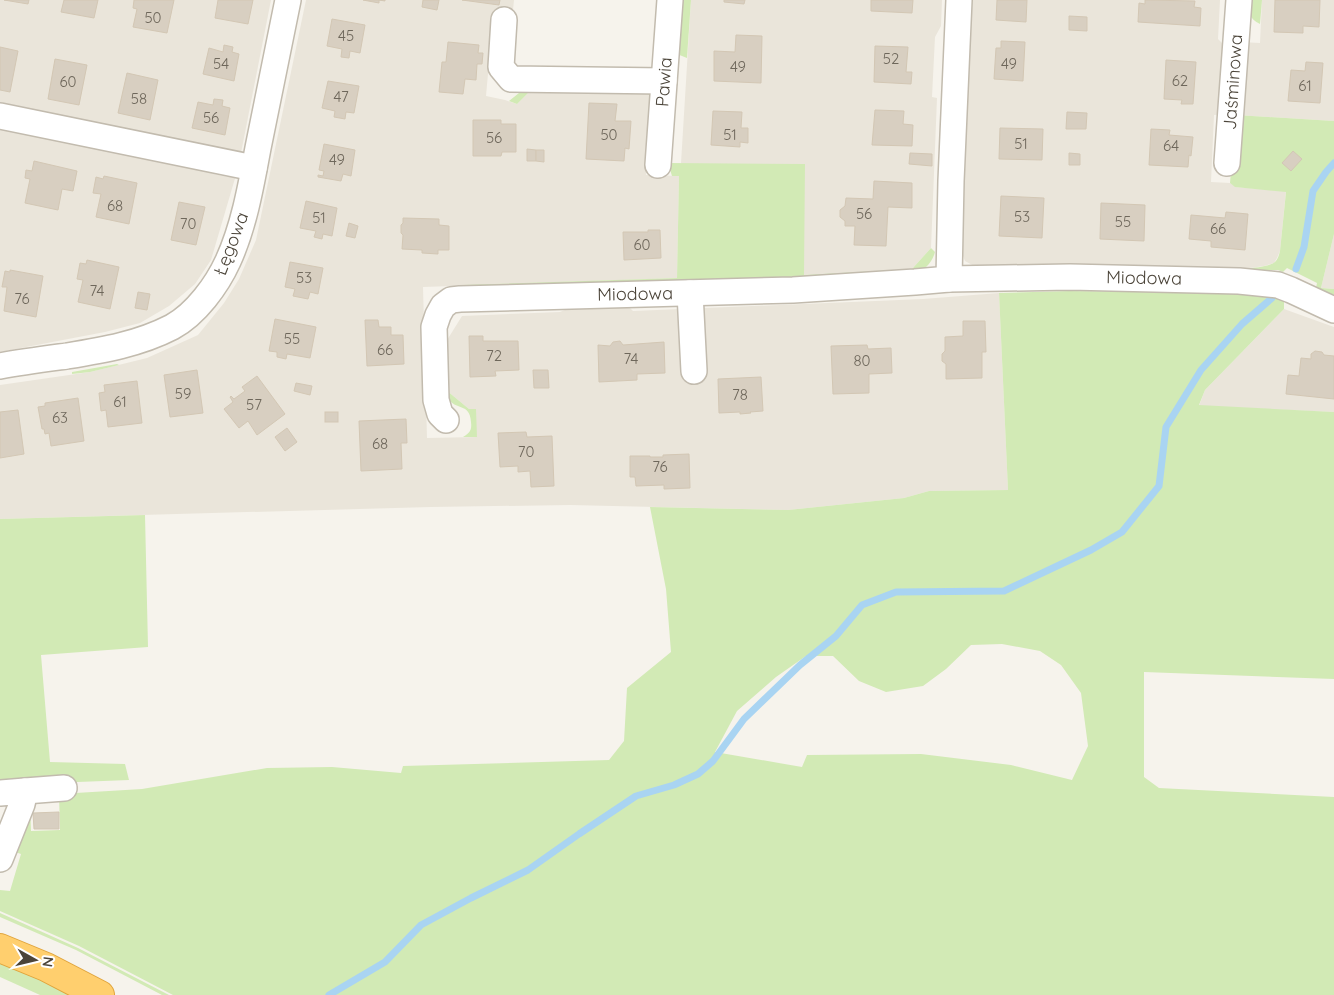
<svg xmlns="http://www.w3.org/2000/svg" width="1334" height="995" font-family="Quicksand,sans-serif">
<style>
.residential{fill:#eae5da}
.green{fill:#d2eab5;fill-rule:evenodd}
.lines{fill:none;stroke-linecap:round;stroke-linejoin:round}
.stream{stroke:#a9d4f2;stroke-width:7}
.building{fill:#d8cfc1;stroke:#d3c7b4}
.minor-casing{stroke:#c2bbae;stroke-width:28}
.highway-casing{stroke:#e0a43c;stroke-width:30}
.minor{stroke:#fff;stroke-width:25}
.highway{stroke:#ffcf6e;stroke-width:28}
.labels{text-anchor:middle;stroke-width:4;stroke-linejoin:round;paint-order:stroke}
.number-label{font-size:15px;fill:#6e675b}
.street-label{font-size:18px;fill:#4b4439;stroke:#fff}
</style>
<rect width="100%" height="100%" fill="#f6f3ec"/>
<g class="residential">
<polygon points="0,0 271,0 241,153 0,102"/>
<polygon points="306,0 514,0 512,20 493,18 486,96 505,100 517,104 530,91 645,91 651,96 646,175 679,176 677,278 423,287 427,438 477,437 469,409 446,390 444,345 462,316 560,312 567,309 627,305 633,311 923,299 999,293 1008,490 929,491 904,498 788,510 570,505 431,507 0,519 0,385 90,372 147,358 198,335 224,303 239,279 256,240"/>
<polygon points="691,0 942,0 941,26 935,37 932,97 937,98 931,248 912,269 804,275 681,163"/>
<polygon points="968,0 1220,0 1218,39 1230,51 1226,114 1214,115 1211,182 1230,183 1236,187 1286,191 1280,251 1277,258 1274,263 1264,266 1236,270 976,267 965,261 961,251"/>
<polygon points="1262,0 1334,0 1334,121 1236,115 1242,42 1260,43"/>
<polygon points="0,127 206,169 214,174 228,177 236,175 211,260 195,284 169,306 140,323 105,332 0,352"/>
<polygon points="1334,234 1334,289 1321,288"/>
<polygon points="1284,309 1334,327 1334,412 1199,406 1205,390"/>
</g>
<g class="green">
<polygon points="680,0 691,0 687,58 677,54"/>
<path d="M1247 0H1262L1260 24C1249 19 1248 12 1247 0Z"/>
<polygon points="533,87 642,89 650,92 652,95 652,104 650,105 650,96 645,91 530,91 517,104 509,101 524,89"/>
<path d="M1236 115 1334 121V234L1321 288 1334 289V294L1332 297 1316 288 1317 283 1287 268 1283 272 1278 270H1236C1246 268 1267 268 1275 262 1278 259 1279 255 1280 251L1286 192 1235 187 1230 183Z"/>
<path d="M668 163 805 164 804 275 912 269 931 248 935 252C932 264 923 271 912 275L463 291V285L677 278 679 176H672Z"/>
<path d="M1069 291 1259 293 1271 295 1284 301V309L1205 390 1199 405 1334 412V679L1144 672V777L1159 788 1334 797V995H173L79 946 0 911V890L10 891 21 854 12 851 30 804 31 831 60 830 59 794 142 789 267 768 332 767 401 773 403 766 609 760 624 741 627 688 671 652 666 589 650 507 788 510 904 498 929 491 1008 490 999 293ZM1002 644 1040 651 1061 665 1081 693 1088 746 1072 780 1011 765 921 754 807 755 802 767 715 752 737 711 776 677 806 656H833L859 681 886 692 923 686 946 669 971 645Z"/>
<polygon points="117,364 119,365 90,372 72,374 72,372"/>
<path d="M446 390 469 409H476L477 437H463C470 433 472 430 471 422 470 402 455 411 448 398 446 396 446 393 446 390Z"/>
<polygon points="145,515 148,647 41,655 50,762 125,764 129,780 52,783 0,787 0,519"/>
<polygon points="0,913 78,948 169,995 162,995 76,950 0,917"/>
<polygon points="0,960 75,995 40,995 0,977"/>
</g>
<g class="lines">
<g class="stream">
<polyline points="1296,269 1304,247 1313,191 1326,172 1334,163"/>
<polyline points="329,995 385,962 421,925 471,898 528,870 579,834 636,796 674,785 698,774 713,761 744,719 800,665 836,636 862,605 896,592 1004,591 1091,550 1122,532 1159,486 1166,427 1201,370 1242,324 1272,298"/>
</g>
</g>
<g class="building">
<polygon points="4,0 29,0 28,4"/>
<polygon points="64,0 98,0 94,18 61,12"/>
<polygon points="134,0 174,0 167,33 133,27 137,9 133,8"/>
<polygon points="218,0 253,0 248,24 215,18"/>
<polygon points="363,0 385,0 385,1 379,0 379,3"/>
<polygon points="423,0 439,0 437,10 422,7"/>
<polygon points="462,0 500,0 499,5"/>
<polygon points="724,0 745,0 744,4 724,2"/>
<polygon points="871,0 913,0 912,13 871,11"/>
<polygon points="997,0 1027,0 1026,22 996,20"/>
<polygon points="1145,0 1195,1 1194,7 1201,8 1200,26 1138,22 1139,3 1145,4"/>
<polygon points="1275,0 1320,0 1319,27 1303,26 1303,33 1274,32"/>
<polygon points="1069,16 1087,17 1087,31 1069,30"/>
<polygon points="332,19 365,25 360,53 350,51 349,58 341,57 342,49 327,46"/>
<polygon points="736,35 762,36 761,83 714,81 714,51 735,52"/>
<polygon points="1001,41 1025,42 1023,81 994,79 996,48 1001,48"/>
<polygon points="448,42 479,45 478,53 483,53 482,64 477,64 476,80 465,79 463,94 439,92 442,62 446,62"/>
<polygon points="224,45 233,47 232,52 239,54 234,81 203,74 209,48 223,52"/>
<polygon points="875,46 908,47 906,72 912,72 911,84 874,82"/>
<polygon points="0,47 18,51 10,92 0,90"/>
<polygon points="55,59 87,65 79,105 48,99"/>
<polygon points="1166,60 1196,62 1193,104 1181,104 1182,100 1164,99"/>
<polygon points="1306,62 1323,63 1320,103 1288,101 1291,70 1305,71"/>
<polygon points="127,73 158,80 150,120 118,113"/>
<polygon points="328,81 359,86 354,113 346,112 345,119 334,117 335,111 322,108"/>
<polygon points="214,99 223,100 222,106 230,108 225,135 192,128 198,102 213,105"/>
<polygon points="589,103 617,104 615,121 631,121 629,149 625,148 624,161 586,159"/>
<polygon points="875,110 904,111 903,124 913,125 912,146 872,145"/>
<polygon points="713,111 742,112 741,128 748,128 748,143 740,142 740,147 711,145"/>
<polygon points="1067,112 1087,113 1086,129 1066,129"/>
<polygon points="473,120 501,120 501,124 516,124 516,152 502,152 501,156 473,156"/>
<polygon points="1000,128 1043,129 1042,160 999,159"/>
<polygon points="1151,129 1170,130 1169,135 1193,137 1191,156 1189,155 1188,167 1149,165"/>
<polygon points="324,144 355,150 351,176 343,174 341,181 318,177 318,175 323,176 324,171 319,170"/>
<polygon points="527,149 536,150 536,161 527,161"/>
<polygon points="536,150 544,150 544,162 536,161"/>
<polygon points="1293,151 1302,159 1291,171 1282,163"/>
<polygon points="910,153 932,154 932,166 909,164"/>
<polygon points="1069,153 1080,154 1080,165 1069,165"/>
<polygon points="34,161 77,171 73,191 62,189 58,210 25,203 30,179 25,178 26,170 32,171"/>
<polygon points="104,176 137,183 129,224 96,217 101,194 93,193 96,177 103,179"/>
<polygon points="874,181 912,183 912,208 888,207 886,246 854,245 855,226 845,226 845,221 840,217 840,210 845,206 846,198 873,199"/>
<polygon points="1001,196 1044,198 1042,238 999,236"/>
<polygon points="306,201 337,208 332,236 323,234 322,239 314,237 316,231 300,228"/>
<polygon points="179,202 205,207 196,245 171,240"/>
<polygon points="1101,203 1145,205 1144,241 1100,239"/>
<polygon points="1226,212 1248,214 1245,250 1211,247 1211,241 1189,239 1191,215 1225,218"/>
<polygon points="403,218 439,219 439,225 449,226 449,250 438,250 438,254 422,253 422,250 402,249 403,235 401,233 401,225 403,223"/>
<polygon points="349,223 358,226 355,238 346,236"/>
<polygon points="648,230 660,230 661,258 624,260 623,232 648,232"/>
<polygon points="87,260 119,267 110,309 78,302 83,280 77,279 80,263 86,264"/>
<polygon points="290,262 323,268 318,294 310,292 308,299 293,296 295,289 285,287"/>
<polygon points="10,270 43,276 36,317 4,311 7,287 2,287 5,271 10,272"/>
<polygon points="138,292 150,294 147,310 135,308"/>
<polygon points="275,319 316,327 310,358 287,354 286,359 277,357 277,352 269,351"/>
<polygon points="365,320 378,320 379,327 391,327 391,335 403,335 404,364 367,366"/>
<polygon points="963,321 985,321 986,352 982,352 982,378 946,379 946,364 942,361 942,354 945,351 945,337 963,336"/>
<polygon points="469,336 483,336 483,341 518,341 519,370 495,371 496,376 470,377"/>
<polygon points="620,341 623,345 664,342 665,373 637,374 637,380 599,382 598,345 610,346 613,342"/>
<polygon points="867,345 868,349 891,348 892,373 869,374 869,393 833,394 831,346"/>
<polygon points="1315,351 1322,352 1324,355 1334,356 1334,399 1286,394 1288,375 1299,376 1301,358 1311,359 1311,354"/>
<polygon points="197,370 203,413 170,417 164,375"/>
<polygon points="533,370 548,370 549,388 534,388"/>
<polygon points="257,376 285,414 257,435 248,421 239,428 224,409 233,402 230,397 231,396 234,399 245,391 242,387"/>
<polygon points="761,377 763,411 750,412 751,413 740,414 740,412 719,413 718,379"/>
<polygon points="137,381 142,423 108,427 106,410 101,411 99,393 105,392 104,385"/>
<polygon points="296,383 312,386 310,395 294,391"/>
<polygon points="78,398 84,441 51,446 49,433 45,434 44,429 42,429 38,407 45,406 45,403"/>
<polygon points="18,410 24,454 0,458 0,412"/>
<rect x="325" y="412" width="13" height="10"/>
<polygon points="406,419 407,443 401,443 402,469 361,471 359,421"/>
<polygon points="287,428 297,442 285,451 275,437"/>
<polygon points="526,432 527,437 552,436 554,486 531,487 530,471 518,472 518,466 500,467 498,433"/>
<polygon points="689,454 690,488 664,489 664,485 636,486 635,477 630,477 630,456 650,456 650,457 663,457 663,455"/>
<polygon points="59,812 59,829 34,829 33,813"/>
</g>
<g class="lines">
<defs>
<g id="minor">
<polyline points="504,20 501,67 511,79 664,81"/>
<polyline points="0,116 254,168"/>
<polyline points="1227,163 1239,0"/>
<polyline points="658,165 670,0"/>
<polyline points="949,279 1070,277 1239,281 1278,285 1291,290 1334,310"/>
<polyline points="690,293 694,371"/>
<path d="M0 366C22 362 45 359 67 356 104 350 139 344 172 327 196 314 217 285 228 261 244 226 251 186 258 148 268 99 278 49 288 0"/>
<polyline points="446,420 440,414 436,400 434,327 438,315 443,306 451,300 460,299 793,290 915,282 949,279 951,181 959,0"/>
<polyline points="25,791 64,788"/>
<polyline points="0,793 25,791 22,804 0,859"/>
</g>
<polyline id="highway" points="0,948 46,967 100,995"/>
</defs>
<use href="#minor" class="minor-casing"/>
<use href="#highway" class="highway-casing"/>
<use href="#minor" class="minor"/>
<use href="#highway" class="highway"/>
</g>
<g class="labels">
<g class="number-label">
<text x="153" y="23">50</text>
<text x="346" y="41">45</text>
<text x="891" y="64">52</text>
<text x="221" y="69">54</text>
<text x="1009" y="69">49</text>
<text x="738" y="72">49</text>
<text x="1180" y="86">62</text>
<text x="68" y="87">60</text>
<text x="1305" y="91">61</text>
<text x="341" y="102">47</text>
<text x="139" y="104">58</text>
<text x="211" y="123">56</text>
<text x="609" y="140">50</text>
<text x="730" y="140">51</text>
<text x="494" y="143">56</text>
<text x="1021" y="149">51</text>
<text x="1171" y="151">64</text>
<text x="337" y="165">49</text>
<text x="115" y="211">68</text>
<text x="864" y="219">56</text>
<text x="1022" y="222">53</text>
<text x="319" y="223">51</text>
<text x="1123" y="227">55</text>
<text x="188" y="229">70</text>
<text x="1218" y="234">66</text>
<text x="642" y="250">60</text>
<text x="304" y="283">53</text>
<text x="97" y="296">74</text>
<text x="22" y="304">76</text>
<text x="292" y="344">55</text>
<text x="385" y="355">66</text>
<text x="494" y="361">72</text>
<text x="631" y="364">74</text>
<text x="862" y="366">80</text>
<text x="183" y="399">59</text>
<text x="740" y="400">78</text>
<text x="120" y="407">61</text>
<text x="254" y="410">57</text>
<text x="60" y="423">63</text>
<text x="380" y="449">68</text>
<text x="526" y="457">70</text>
<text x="660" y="472">76</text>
</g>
<g class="street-label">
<text transform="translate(664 82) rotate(-86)" y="6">Pawia</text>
<text transform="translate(1233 82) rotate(-86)" y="6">Jaśminowa</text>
<text transform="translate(231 244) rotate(-69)" y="6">Łęgowa</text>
<text transform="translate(1144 278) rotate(1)" y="6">Miodowa</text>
<text transform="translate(635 294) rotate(-1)" y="6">Miodowa</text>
</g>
</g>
<g transform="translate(35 960) rotate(98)" stroke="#ffffff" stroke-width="4" paint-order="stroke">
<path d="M0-4L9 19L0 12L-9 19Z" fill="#4b4439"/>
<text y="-8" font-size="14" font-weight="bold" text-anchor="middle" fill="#4b4439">N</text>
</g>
</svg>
